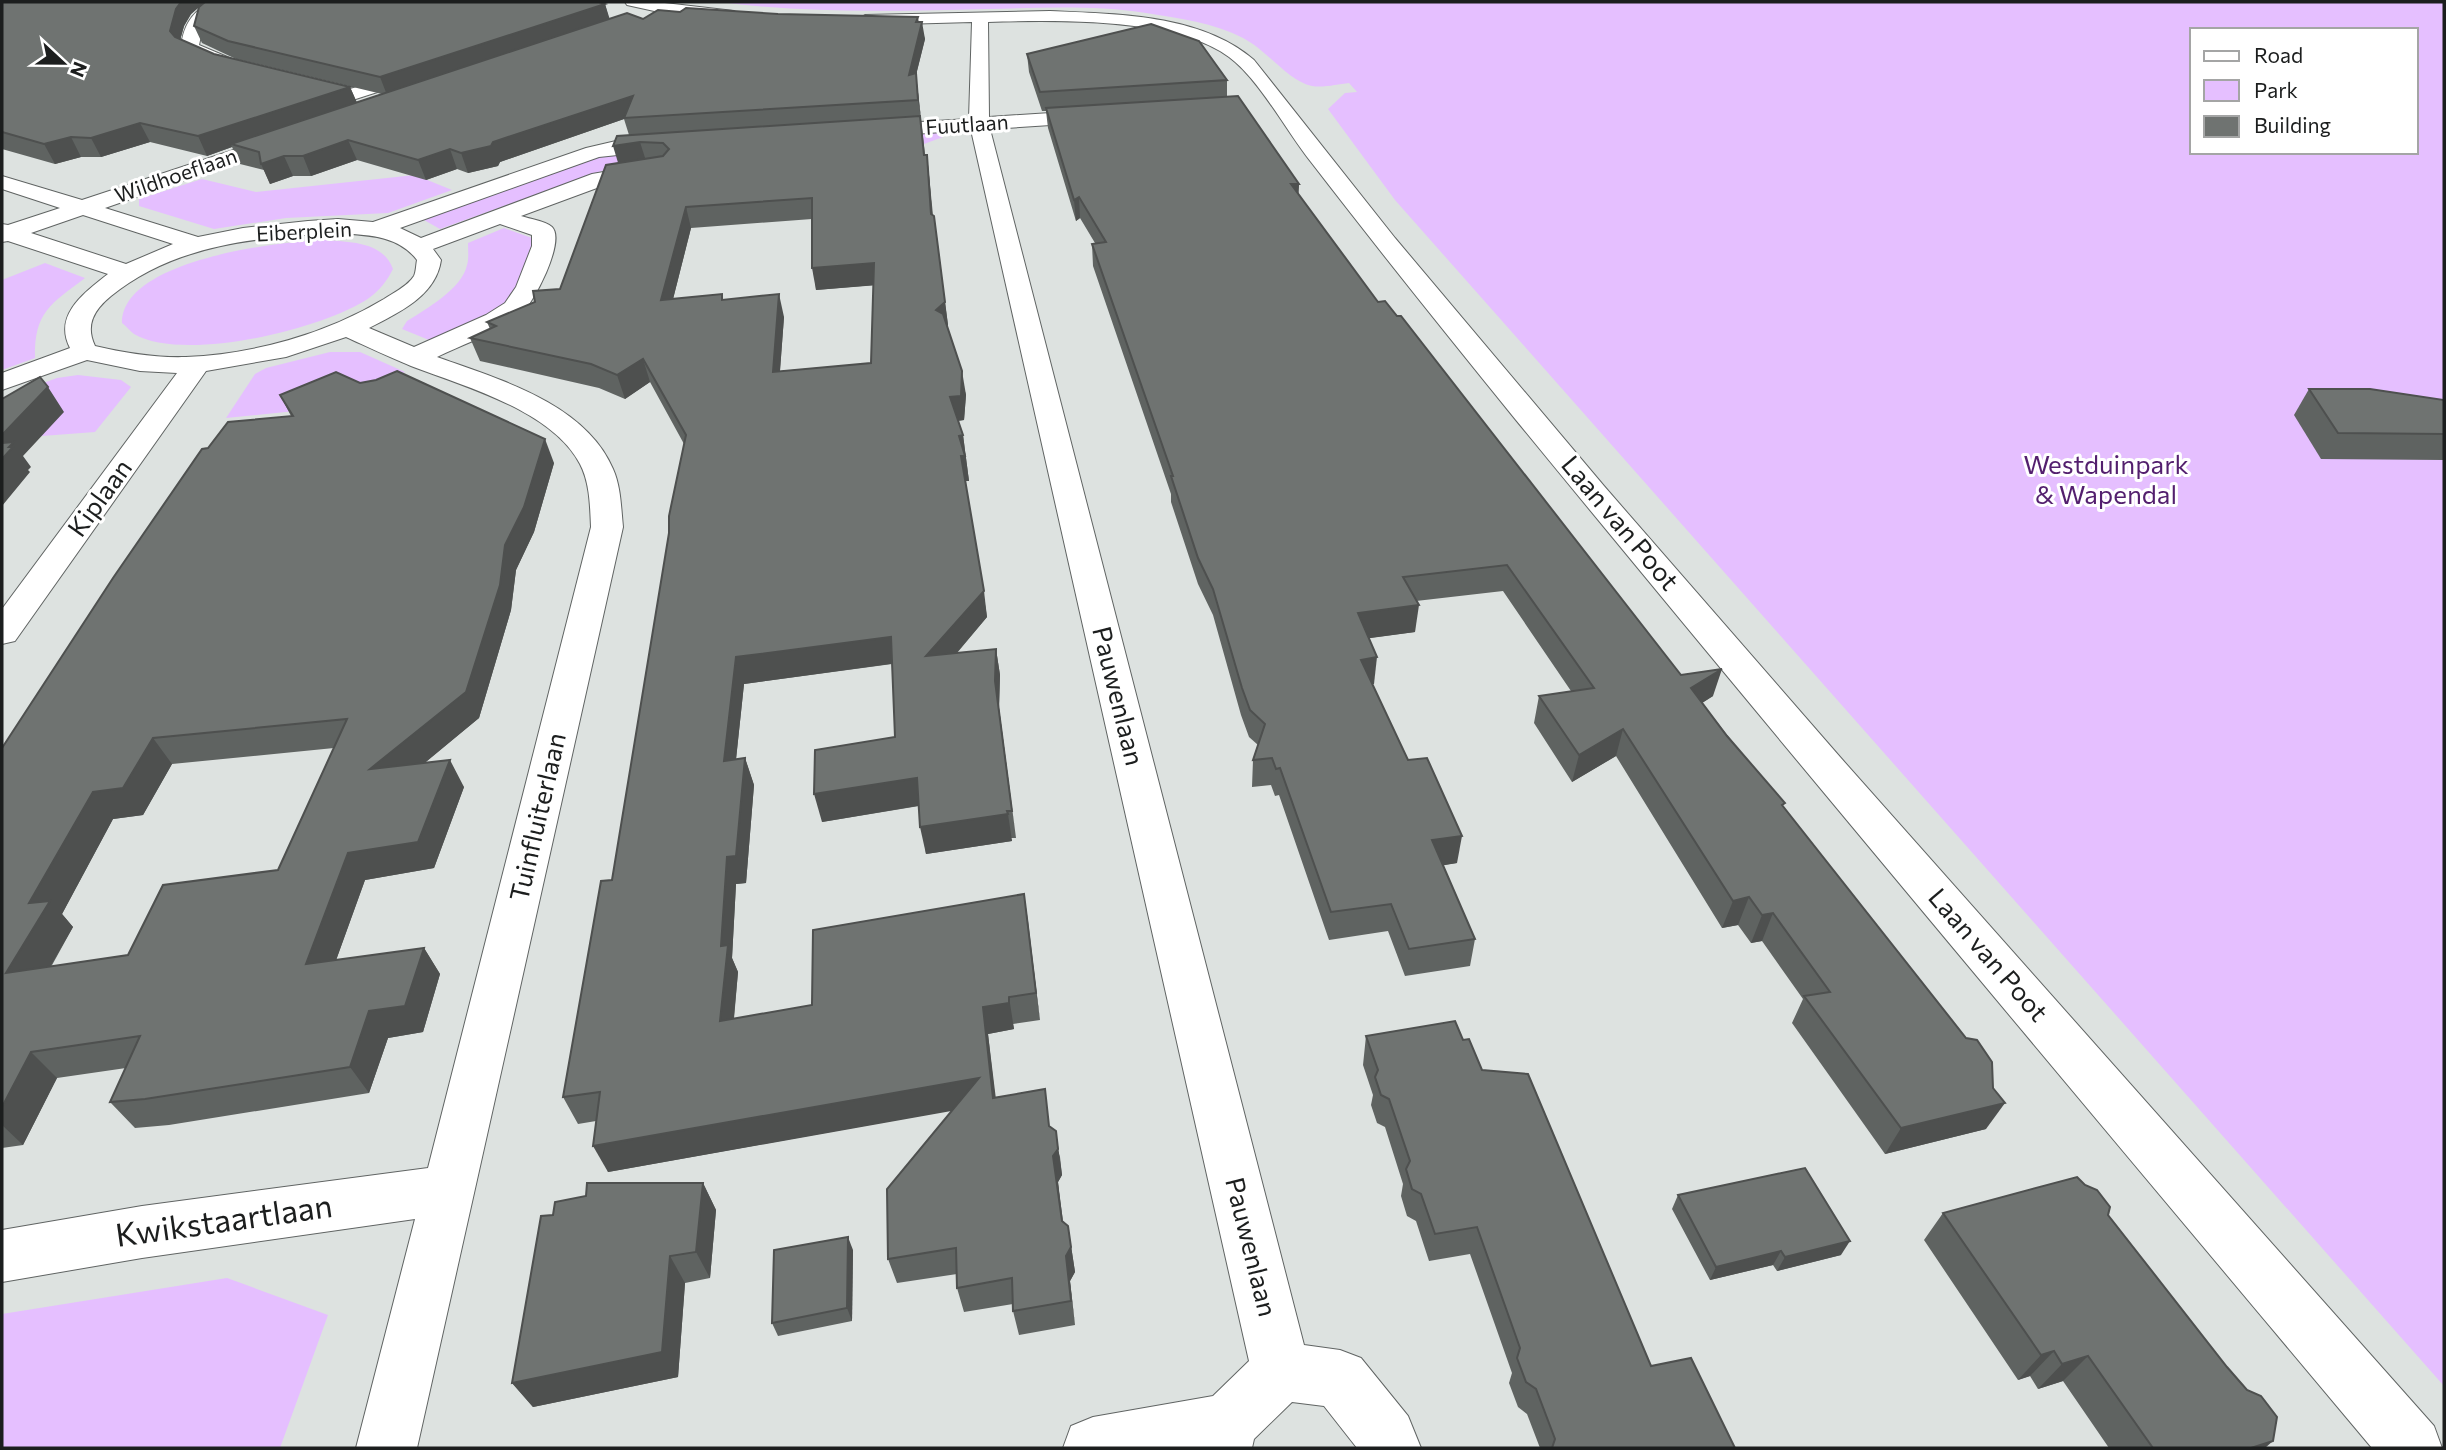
<svg xmlns="http://www.w3.org/2000/svg" width="2446" height="1450" font-family="Commissioner,sans-serif">
<style>
.green{fill:#e5bfff;fill-rule:evenodd}
.lines{fill:none;stroke-linecap:round;stroke-linejoin:round}
.minor-casing{stroke:#606463;stroke-width:2}
.minor{fill:#fff;fill-rule:evenodd}
.wall{fill:#5f6361;fill-rule:evenodd}
.shaded-wall{fill:#4e504f}
.building{fill:#6f7371;stroke:#4e504f;stroke-width:2;fill-rule:evenodd}
.labels{text-anchor:middle;stroke-width:6;stroke-linejoin:round;paint-order:stroke}
.far-street-label{font-size:21px;fill:#1c1e1e;stroke:#fff}
.park-label{font-size:26px;fill:#531f6e;stroke:#fff}
.street-label{font-size:26px;fill:#1c1e1e;stroke:#fff}
.near-street-label{font-size:32px;fill:#1c1e1e;stroke:#fff}
</style>
<rect width="100%" height="100%" fill="#dde2e0"/>
<g class="green">
<path d="M721 2H2444V1386L1395 200 1328 109 1345 93 1357 92 1349 83C1338 84 1324 88 1312 86 1288 81 1268 51 1243 38 1214 23 1179 18 1146 13 1094 5 1039 8 987 9 898 11 808 14 721 2ZM2192 30H2416V152H2192Z"/>
<polygon points="932,131 941,133 943,137 924,144 636,164 607,169 440,229 424,220 595,158 617,153"/>
<polygon points="415,175 452,190 388,213 286,218 214,229 139,206 139,199 202,179 256,192"/>
<path d="M504 228 532 238 534 241 511 302 500 310 429 340 402 329 407 321C426 309 462 289 467 265 469 259 468 250 468 243Z"/>
<path d="M323 240C349 242 383 241 393 269 387 281 380 290 369 298 324 329 184 363 134 334 130 331 126 326 122 323 122 260 276 242 323 240Z"/>
<path d="M45 263 85 278C51 304 34 312 35 358L2 370V280Z"/>
<polygon points="330,352 360,352 405,372 315,409 226,418 255,374 266,368"/>
<polygon points="78,375 121,380 131,387 95,432 2,439 2,398 57,378"/>
<polygon points="227,1278 328,1315 280,1448 2,1448 2,1314"/>
</g>
<g class="lines">
<defs>
<g id="minor">
<path d="M209 2H227L204 22 199 45 239 62 242 66 239 70H227L184 52 181 48C183 26 191 14 209 2Z"/>
<polygon points="625,2 656,2 734,11 742,16 734,21 668,14 627,5"/>
<path d="M1050 11C1116 14 1201 14 1254 60L1395 238 1604 486 1840 757 2434 1426 2442 1448H2372C2086 1107 1799 765 1516 420 1447 335 1378 249 1311 162 1287 132 1259 79 1229 57 1176 17 1053 20 988 22L989 117 1097 110 1107 116 1097 122 990 129 1304 1345 1340 1350 1361 1358 1408 1416 1421 1448H1357L1324 1406 1292 1402 1254 1439 1252 1448H1063L1071 1426 1093 1417 1213 1396 1249 1361 971 130 871 137 864 135 861 131 864 127 871 125 969 119 972 22 865 25 857 20 865 15Z"/>
<polygon points="415,69 421,70 424,74 421,78 309,114 302,116 292,110 295,106"/>
<path d="M285 133 292 135 295 139 292 143 105 208 198 237 243 228 308 221 338 219 373 222 586 148 616 141 664 138 671 140 674 144 671 148 664 150 599 157 400 228 421 238 592 174 650 164 657 166 661 170 657 174 605 185 521 216C530 219 546 221 552 227 566 241 533 305 520 315 496 333 464 344 437 357 498 379 585 403 613 469 621 487 621 508 623 527L417 1448H356L415 1219 142 1258 2 1282V1230L142 1206 428 1168 591 527C590 506 590 483 580 464 552 410 463 386 411 366 389 357 368 347 346 337L286 357 206 371 15 641 2 644V609L177 373 140 371 87 360 2 390V373L70 348C53 315 84 293 108 274L8 241 2 242V224L8 225 60 208 2 189V176L82 200ZM83 215 173 244 126 264 31 233ZM500 224 532 235V246L516 287 505 303 486 315 414 347 369 328C398 313 436 296 441 260L433 249ZM338 233C367 235 398 235 417 260 416 265 416 272 414 276 408 286 393 293 384 299 326 334 254 354 186 357 155 358 125 353 95 346 85 325 94 310 111 296 175 244 258 237 338 233Z"/>
</g>
</defs>
<use href="#minor" class="minor-casing"/>
<use href="#minor" class="minor"/>
</g>
<g class="wall">
<path d="M2 2 605 4 609 19 919 22 925 39 916 75 921 119 925 155H927L933 215 948 325 947 326 966 395 964 420 958 421 963 435 969 481H965L987 617 957 653 996 649 1000 675 999 708 1016 838H1011L1012 841 926 854 919 806 822 822 895 737 892 664 744 684 736 759 745 758 754 785 746 883 736 884 732 958 738 972 734 1019 812 1005 1024 894 1040 1020 1013 1024 1014 1029 988 1034 995 1097 1050 1127 1060 1157 1062 1175 1058 1182 1062 1222 1068 1226 1075 1272 1070 1281 1075 1325 1019 1335 1013 1311V1304L964 1312 957 1288V1274L897 1283 888 1259 952 1110 608 1172 596 1121 578 1124 563 1097 612 880 684 444 650 382 625 399 599 388 480 361 470 338 490 329 487 322 535 302 560 289 618 163 629 135 624 119 500 162 498 166 468 173 457 169 426 180 357 160 311 176H293L270 184 264 170 240 164 232 147 207 156 150 142 101 157H81L55 164 2 149ZM199 7 194 26 202 43 236 59 382 94 357 103 350 87 214 54 180 40 184 26 191 14ZM812 219 816 290 874 285 871 363 780 371 784 317 724 300 673 299 691 228Z"/>
<polygon points="1027,54 1227,80 1227,97 1299,184 1298,194 1378,302 1681,675 1713,696 1702,703 1783,806 1986,1129 1885,1154 1792,1023 1803,999 1762,941 1751,943 1738,925 1722,928 1616,756 1572,782 1534,723 1539,696 1571,691 1503,591 1416,601 1415,632 1369,638 1374,684 1372,684 1457,863 1443,865 1475,939 1470,966 1405,976 1388,931 1329,940 1279,795 1275,796 1271,785 1252,787 1253,760 1258,745 1249,737 1241,715 1213,615 1198,584 1171,502 1171,494 1093,266 1092,244 1095,243 1080,218 1076,221 1048,128 1046,111 1042,111 1029,72"/>
<path d="M360 383 554 463 534 532 516 570 511 610 479 718 424 763 464 787 434 868 365 880 336 960 424 948 440 974 423 1032 388 1038 369 1093 169 1125 135 1128 110 1102 126 1068 57 1078 23 1145 2 1148V748L208 448 291 416 280 395ZM334 748 278 870 128 955 51 967 73 927 62 914 113 819 143 815 172 764Z"/>
<polygon points="2309,389 2444,400 2444,460 2321,459 2294,415"/>
<polygon points="1366,1036 1463,1040 1482,1070 1651,1366 1735,1448 1540,1448 1527,1414 1518,1407 1509,1383 1512,1373 1470,1254 1429,1261 1416,1221 1407,1216 1401,1196 1403,1184 1385,1127 1377,1123 1371,1105 1373,1095 1363,1065"/>
<polygon points="703,1183 716,1210 710,1278 685,1283 678,1377 533,1407 512,1383 553,1215"/>
<polygon points="1678,1195 1841,1255 1777,1271 1773,1265 1710,1280 1672,1209"/>
<polygon points="1943,1213 2251,1448 2109,1448 2063,1381 2038,1389 2030,1376 2018,1380 1924,1240"/>
<polygon points="853,1250 852,1321 778,1336 772,1323"/>
</g>
<g class="shaded-wall">
<polygon points="181,2 205,2 191,14 184,26 178,48 170,31 176,9"/>
<polygon points="605,4 610,20 387,95 380,77"/>
<polygon points="918,17 920,31 922,22 925,39 916,75 921,118 918,100 909,75 916,22"/>
<polygon points="350,87 358,105 231,144 232,147 207,156 198,136"/>
<polygon points="633,96 624,119 500,162 498,166 468,173 461,153"/>
<polygon points="140,123 150,142 101,157 91,138"/>
<polygon points="71,137 81,157 55,164 44,144"/>
<polygon points="348,140 357,160 311,176 303,156"/>
<polygon points="640,142 646,161 619,166 613,146"/>
<polygon points="450,149 457,169 426,180 418,160"/>
<polygon points="927,155 929,175 934,235 931,214"/>
<polygon points="284,156 293,176 270,184 261,164"/>
<polygon points="1291,184 1299,184 1298,205"/>
<polygon points="1079,197 1080,218 1076,221 1074,200"/>
<polygon points="686,207 691,228 667,323 661,300"/>
<polygon points="937,237 948,325 940,332 936,310"/>
<polygon points="874,263 878,285 816,290 812,268"/>
<polygon points="779,294 784,317 778,396 773,372"/>
<polygon points="643,359 650,382 625,399 617,375"/>
<polygon points="962,371 966,395 964,420 954,421 950,397"/>
<polygon points="48,387 64,412 23,456 31,467 28,470 30,472 2,506 2,435"/>
<polygon points="963,435 969,481 965,481 959,436"/>
<polygon points="545,439 554,463 534,532 516,570 511,610 479,718 385,796 370,769 505,545"/>
<polygon points="984,591 987,617 931,683 926,656"/>
<polygon points="1419,605 1415,632 1356,640 1358,613"/>
<polygon points="891,637 897,663 744,684 733,788 724,761 736,657"/>
<polygon points="996,649 1000,675 999,708 1016,838 995,681"/>
<polygon points="1377,657 1374,684 1358,686 1361,660"/>
<polygon points="1722,669 1713,696 1683,715 1691,688"/>
<polygon points="1623,729 1616,756 1572,782 1579,755"/>
<polygon points="153,738 172,764 143,815 113,819 62,914 73,927 31,1000 6,973 29,903 93,792"/>
<polygon points="745,758 754,785 746,883 736,884 732,958 738,972 731,1048 720,1021 721,946 727,857"/>
<polygon points="450,760 464,787 434,868 365,880 325,991 306,964 348,853"/>
<polygon points="917,778 923,805 822,822 814,794"/>
<polygon points="1008,814 1012,841 926,854 920,827"/>
<polygon points="1462,836 1457,863 1428,868 1432,840"/>
<polygon points="1024,894 1028,921 1040,1020 1036,993"/>
<polygon points="1749,897 1738,925 1722,928 1733,901"/>
<polygon points="1773,913 1762,941 1751,943 1762,915"/>
<polygon points="424,948 440,974 423,1032 388,1038 369,1093 350,1067 369,1011"/>
<polygon points="1009,997 1014,1029 988,1034 999,1124 993,1098 983,1007"/>
<polygon points="31,1052 57,1078 23,1145 2,1125 2,1107"/>
<polygon points="979,1078 985,1105 608,1172 593,1146"/>
<polygon points="2005,1103 1986,1129 1885,1154 1901,1128"/>
<polygon points="1056,1131 1062,1175 1058,1182 1066,1246 1053,1156"/>
<polygon points="703,1183 716,1210 710,1278 696,1252"/>
<polygon points="1068,1226 1075,1272 1070,1281 1075,1325 1066,1256"/>
<polygon points="848,1237 853,1250 852,1321 847,1308"/>
<polygon points="1850,1241 1841,1255 1777,1271 1785,1257"/>
<polygon points="1781,1251 1773,1265 1710,1280 1716,1267"/>
<polygon points="670,1256 685,1283 678,1377 533,1407 512,1383"/>
<polygon points="2054,1351 2030,1376 2018,1380 2041,1355"/>
<polygon points="2088,1356 2063,1381 2038,1389 2062,1364"/>
<polygon points="2273,1441 2265,1448 2251,1448"/>
</g>
<g class="building">
<polygon points="2,2 181,2 176,9 170,31 175,37 214,54 350,87 198,136 140,123 91,138 71,137 44,144 2,132"/>
<polygon points="205,2 599,2 605,4 380,77 228,41 194,26 199,7"/>
<polygon points="686,8 778,14 918,17 916,22 922,22 909,75 916,73 918,100 624,118 633,96 493,142 491,146 461,153 450,149 418,160 348,140 303,156 284,156 261,164 259,152 231,144 627,13 643,19 658,10 680,12"/>
<polygon points="1151,24 1199,41 1227,80 1040,92 1027,54"/>
<polygon points="1238,96 1299,184 1291,184 1378,302 1385,301 1397,316 1401,316 1681,675 1722,669 1691,688 1727,736 1785,803 1782,805 1966,1038 1977,1040 1992,1062 1993,1088 2005,1103 1901,1128 1804,996 1830,992 1773,913 1762,915 1749,897 1733,901 1623,729 1579,755 1539,696 1594,688 1507,565 1403,577 1419,605 1358,613 1377,657 1361,660 1408,760 1427,758 1462,836 1432,840 1475,939 1409,949 1391,904 1331,912 1280,768 1276,769 1272,758 1253,760 1265,724 1250,710 1242,688 1213,589 1198,558 1171,476 1173,476 1092,244 1106,242 1079,197 1074,200 1046,108"/>
<path d="M920 116 924 155H927L931 214 934 216 945 302 936 310 943 314 962 371 961 396 950 397 963 435 959 436 965 456H961L984 591 926 656 996 649 995 681 1012 811H1007L1008 814 920 827 917 778 814 794 815 750 895 737 891 637 736 657 724 761 745 758 736 856 727 857 721 946 728 945 720 1021 812 1005 813 930 1024 894 1036 993 1009 997V1003L983 1007 993 1098 1045 1089 1049 1126 1056 1131 1058 1149 1053 1156 1062 1221 1068 1226 1071 1247 1066 1256 1071 1301 1013 1311 1012 1278 957 1288 956 1248 888 1259 887 1189 979 1078 593 1146 600 1092 563 1097 601 881 612 880 669 533V516L686 435 643 359 617 375 591 364 470 338 496 326 487 322 535 302 533 291 560 289 606 165 663 156 669 149 663 143 640 142 613 146 617 136ZM812 198V268L874 263 871 363 773 372 779 294 722 300V294L661 300 686 207Z"/>
<path d="M397 371 545 439 524 507 505 545 500 585 466 692 370 769 450 760 418 842 348 853 306 964 424 948 405 1006 369 1011 350 1067 145 1099 110 1102 140 1036 31 1052 2 1107V748L113 578 202 449 208 448 228 422 293 416 280 395 336 372 360 383 376 380ZM347 719 278 870 163 885 128 955 6 973 50 901 29 903 93 792 123 788 153 738Z"/>
<polygon points="40,377 48,387 2,435 2,399"/>
<polygon points="2309,389 2370,389 2444,400 2444,434 2338,433"/>
<polygon points="14,442 9,447 13,447 2,459 2,443"/>
<polygon points="1455,1021 1463,1040 1469,1039 1482,1070 1528,1074 1651,1366 1691,1358 1735,1448 1552,1448 1555,1439 1536,1389 1526,1382 1517,1358 1520,1348 1477,1227 1435,1234 1421,1194 1412,1189 1406,1169 1410,1161 1389,1099 1381,1095 1375,1077 1378,1070 1366,1036"/>
<polygon points="1805,1168 1850,1241 1785,1257 1781,1251 1716,1267 1678,1195"/>
<polygon points="2077,1177 2085,1185 2097,1190 2110,1207 2108,1215 2227,1367 2247,1390 2261,1396 2277,1417 2273,1441 2251,1448 2153,1448 2088,1356 2062,1364 2054,1351 2041,1355 1943,1213"/>
<polygon points="587,1183 703,1183 696,1252 670,1256 662,1352 512,1383 541,1216 553,1215 555,1202 586,1196"/>
<polygon points="848,1237 847,1308 772,1323 774,1250"/>
</g>
<g class="labels">
<g class="far-street-label">
<text transform="translate(967 125) rotate(-4)" y="7">Fuutlaan</text>
<text transform="translate(176 176) rotate(-19)" y="7">Wildhoeflaan</text>
<text transform="translate(304 232) rotate(-3)" y="7">Eiberplein</text>
</g>
<g class="park-label">
<text x="2106" y="474">Westduinpark<tspan x="2106" dy="30">&amp; Wapendal</tspan></text>
</g>
<g class="street-label">
<text transform="translate(100 498) rotate(-54)" y="9">Kiplaan</text>
<text transform="translate(1620 523) rotate(50)" y="9">Laan van Poot</text>
<text transform="translate(1118 696) rotate(76)" y="9">Pauwenlaan</text>
<text transform="translate(538 817) rotate(-77)" y="9">Tuinfluiterlaan</text>
<text transform="translate(1988 955) rotate(49)" y="9">Laan van Poot</text>
<text transform="translate(1251 1247) rotate(76)" y="9">Pauwenlaan</text>
</g>
<g class="near-street-label">
<text transform="translate(224 1221) rotate(-8)" y="11">Kwikstaartlaan</text>
</g>
</g>
<rect width="2446" height="1450" fill="none" stroke="#1c1e1e" stroke-width="7"/>
<rect x="2190" y="28" width="228" height="126" fill="#ffffff" stroke="#a4a5a5" stroke-width="2"/>
<rect x="2204" y="51" width="35" height="10" fill="#ffffff" stroke="#a4a5a5" stroke-width="2"/>
<text x="2254" y="63" font-size="21" fill="#1c1e1e">Road</text>
<rect x="2204" y="80" width="35" height="21" fill="#e5bfff" stroke="#a4a5a5" stroke-width="2"/>
<text x="2254" y="98" font-size="21" fill="#1c1e1e">Park</text>
<rect x="2204" y="116" width="35" height="21" fill="#6f7371" stroke="#a4a5a5" stroke-width="2"/>
<text x="2254" y="133" font-size="21" fill="#1c1e1e">Building</text>
<g transform="translate(63 63) rotate(112)" stroke="#ffffff" stroke-width="5" paint-order="stroke">
<path d="M0-5L12 26L0 18L-12 26Z" fill="#1c1e1e"/>
<text y="-10" font-size="19" font-weight="bold" text-anchor="middle" fill="#1c1e1e">N</text>
</g>
</svg>
